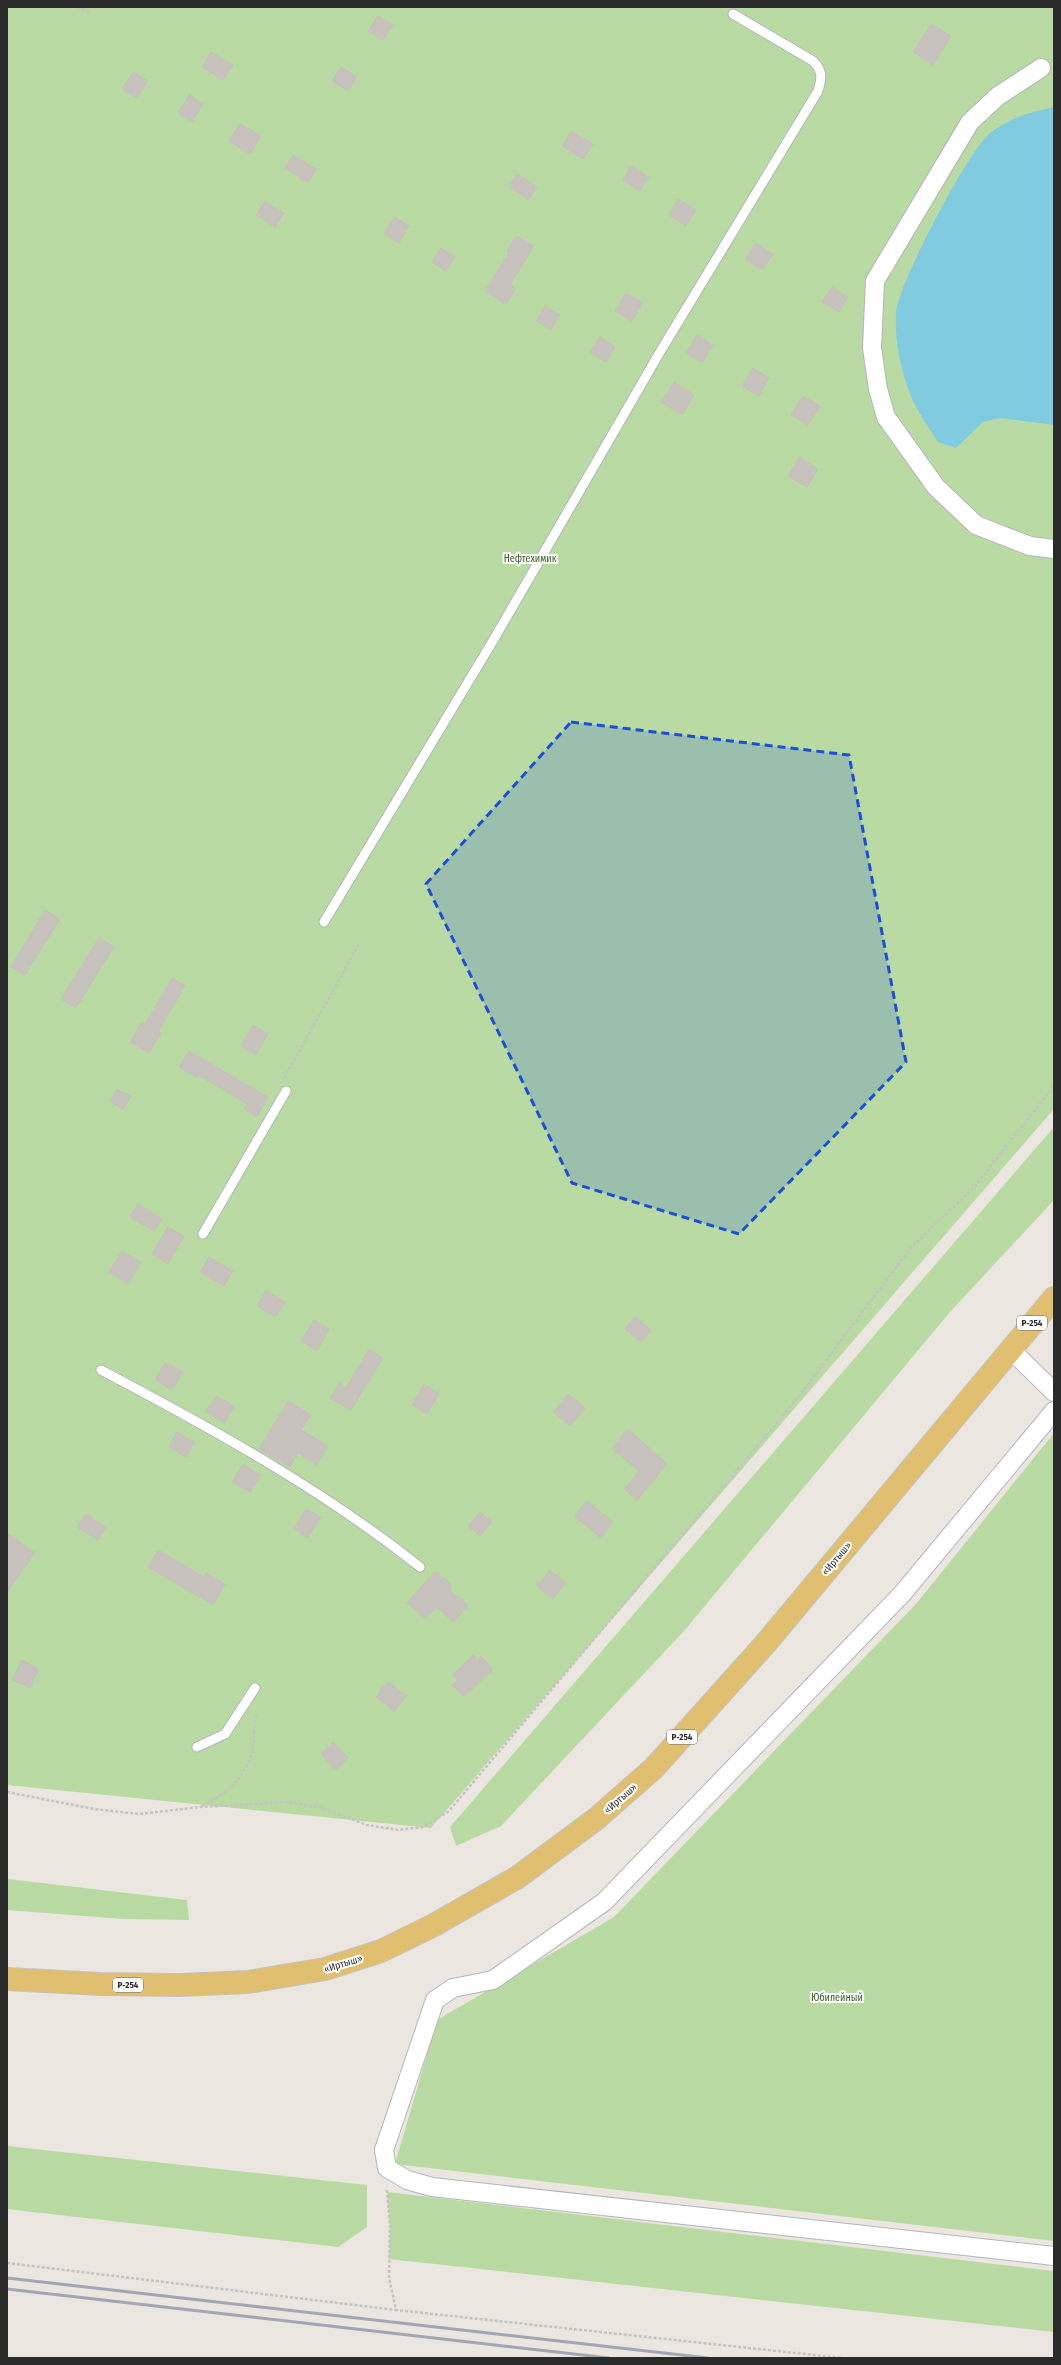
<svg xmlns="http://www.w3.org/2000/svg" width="1061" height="2365" font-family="'Fira Sans Condensed',sans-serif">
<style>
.green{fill:#b9dba3}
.water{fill:#80cbe0}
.building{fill:#c7c2be;stroke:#c7c1b9}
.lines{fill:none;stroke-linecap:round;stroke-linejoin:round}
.service-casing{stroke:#b3b5bd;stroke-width:11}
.minor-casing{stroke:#b3b5bd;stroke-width:20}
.primary-casing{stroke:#c4c4c4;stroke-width:24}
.path{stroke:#c4c4c4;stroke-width:2.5;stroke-dasharray:3 2;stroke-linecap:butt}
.service{stroke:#fff;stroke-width:9}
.minor{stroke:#fff;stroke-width:18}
.primary{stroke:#e0c070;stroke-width:22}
.rail{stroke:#a3a6b3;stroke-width:3}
.marked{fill:#1d4ed8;fill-opacity:0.2;stroke:#1d4ed8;stroke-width:3;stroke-dasharray:8 5;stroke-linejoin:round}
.labels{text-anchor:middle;stroke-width:4;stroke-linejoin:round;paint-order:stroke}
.shield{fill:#fff;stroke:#6b6b6b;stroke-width:1}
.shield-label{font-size:9px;font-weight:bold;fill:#2b2b2b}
.park-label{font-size:10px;fill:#336024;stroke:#fff}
.street-label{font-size:10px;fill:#2b2b2b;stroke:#fff}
</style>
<rect width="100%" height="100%" fill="#ebe6df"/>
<g class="green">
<polygon points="7,7 1054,7 1054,1109 431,1828 7,1785"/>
<polygon points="1054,1127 1054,1200 950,1312 684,1631 501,1826 456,1846 450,1827"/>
<polygon points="1054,1433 1054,2241 395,2164 437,2020 614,1917 916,1604"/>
<polygon points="7,1879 187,1900 189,1920 123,1919 7,1910"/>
<polygon points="7,2146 367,2185 367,2227 338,2247 7,2209"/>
<polygon points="387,2192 1054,2271 1054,2332 389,2259 390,2226"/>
</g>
<path class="water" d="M1054 107V425L1000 418 983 422 956 448 938 442C930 430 921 417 914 403 902 377 894 342 896 312 899 283 968 151 990 133 1010 118 1030 112 1054 107Z"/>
<g class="building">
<polygon points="378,16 393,25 383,40 368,31"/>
<polygon points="931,24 951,36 933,65 913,52"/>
<polygon points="211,52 233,65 223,80 202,67"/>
<polygon points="341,67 357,77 348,91 332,81"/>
<polygon points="133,72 148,81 137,98 122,89"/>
<polygon points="189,95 203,104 192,122 178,113"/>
<polygon points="240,123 261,136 250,154 229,141"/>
<polygon points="571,131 593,144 583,159 562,146"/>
<polygon points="293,155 316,169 308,183 285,168"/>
<polygon points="632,166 649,177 640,191 622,180"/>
<polygon points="517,174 537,187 529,199 509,187"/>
<polygon points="678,199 696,210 686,226 669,215"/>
<polygon points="265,201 284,213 275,227 256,215"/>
<polygon points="394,217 409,226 399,243 384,234"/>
<polygon points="516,236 534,246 510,285 516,289 506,304 485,291 509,252 507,251"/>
<polygon points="756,243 773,254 762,270 745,260"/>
<polygon points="441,248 455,257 446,271 432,262"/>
<polygon points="832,287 848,297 839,312 822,302"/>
<polygon points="626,293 643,303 632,321 615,311"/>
<polygon points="545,306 560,315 551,330 536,321"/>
<polygon points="697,335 713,345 702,363 686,353"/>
<polygon points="600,337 615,347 606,362 590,352"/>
<polygon points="753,368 769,378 759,396 742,386"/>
<polygon points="674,382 694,395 682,415 661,402"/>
<polygon points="803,396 820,406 808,425 791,415"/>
<polygon points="799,457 818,469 807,487 788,476"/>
<polygon points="45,910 60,919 25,975 11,967"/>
<polygon points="99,938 114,947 76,1008 61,999"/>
<polygon points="172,978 185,986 158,1032 161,1033 149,1053 130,1042 142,1022 145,1024"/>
<polygon points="253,1025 268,1034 256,1055 241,1046"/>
<polygon points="189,1051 268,1097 257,1117 244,1109 247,1104 198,1075 196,1077 179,1067"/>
<polygon points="117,1089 131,1096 123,1110 110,1101"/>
<polygon points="138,1204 162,1219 154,1231 130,1217"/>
<polygon points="168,1227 184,1236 168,1264 152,1254"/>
<polygon points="122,1251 141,1262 128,1284 109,1272"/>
<polygon points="209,1257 233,1271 224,1286 200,1272"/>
<polygon points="266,1290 285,1302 276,1317 257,1306"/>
<polygon points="635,1317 651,1330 641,1342 625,1329"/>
<polygon points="314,1320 329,1329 317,1351 301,1341"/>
<polygon points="369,1349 383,1358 351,1410 330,1398 339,1383 346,1388"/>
<polygon points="165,1362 183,1372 172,1390 155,1380"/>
<polygon points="424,1384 439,1394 427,1414 412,1405"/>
<polygon points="568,1394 585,1408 570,1426 553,1412"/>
<polygon points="216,1396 234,1406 225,1423 206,1412"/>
<polygon points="288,1401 311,1415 301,1430 328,1446 317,1465 298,1453 290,1467 259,1449"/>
<polygon points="628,1429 667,1464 637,1500 624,1489 639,1471 612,1449"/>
<polygon points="177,1432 194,1442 186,1457 169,1447"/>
<polygon points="243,1464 261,1475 250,1492 232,1482"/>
<polygon points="587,1501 613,1522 601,1538 574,1516"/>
<polygon points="306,1509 321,1517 308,1538 294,1529"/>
<polygon points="480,1512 492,1522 480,1536 468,1526"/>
<polygon points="85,1514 106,1527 98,1540 77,1527"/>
<polygon points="7,1533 35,1552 7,1593"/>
<polygon points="158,1550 204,1577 206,1573 225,1584 213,1605 148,1567"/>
<polygon points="550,1570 566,1583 553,1599 537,1586"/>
<polygon points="435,1571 452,1585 449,1589 468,1605 454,1622 436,1607 426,1619 407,1603"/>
<polygon points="473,1655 478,1660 481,1656 493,1669 464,1697 452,1685 457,1680 453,1675"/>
<polygon points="22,1660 39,1669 30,1688 12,1680"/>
<polygon points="388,1681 406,1696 394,1711 376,1697"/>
<polygon points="333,1742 348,1758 336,1770 321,1754"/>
</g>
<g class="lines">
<defs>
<g id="service">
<path d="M324 922 494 639 660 352 818 91C822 78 823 71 813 61L733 14"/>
<polyline points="203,1234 286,1091"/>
<path d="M101 1370C211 1428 322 1489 420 1567"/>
<polyline points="197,1747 225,1734 255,1688"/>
</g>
<g id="minor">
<polyline points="1041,68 998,96 970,122 875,281 872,348 878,389 886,417 936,487 976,525 1030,546 1054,549"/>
<polyline points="1010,1349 1054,1392"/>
<polyline points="1054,1411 902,1594 604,1902 493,1980 453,1988 435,2000 384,2150 387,2168 407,2180 432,2187 1054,2256"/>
</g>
<polyline id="primary" points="7,1979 101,1984 179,1985 248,1982 325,1969 381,1951 434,1925 518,1877 596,1819 654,1768 766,1643 1054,1298"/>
</defs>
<use href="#service" class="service-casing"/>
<use href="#minor" class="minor-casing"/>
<use href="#primary" class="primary-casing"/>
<g class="path">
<polyline points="78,7 90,14"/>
<polyline points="284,1078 359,944"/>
<polyline points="7,1792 94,1809 139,1814 200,1807 287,1802 319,1807 367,1825 398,1830 423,1827 448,1812 797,1399 910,1249 975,1186 1054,1086"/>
<path d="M202 1806C227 1793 245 1780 252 1751 255 1739 253 1725 257 1714"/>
<polyline points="387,2190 390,2226 389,2278 396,2310 842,2358"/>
<polyline points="7,2263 396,2310"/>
</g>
<use href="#service" class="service"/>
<use href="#minor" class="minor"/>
<use href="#primary" class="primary"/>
<g class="rail">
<polyline points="7,2278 708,2358"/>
<polyline points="7,2289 609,2358"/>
</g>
</g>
<path class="marked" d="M571 722 849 755 906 1062 739 1234 572 1183 426 884Z"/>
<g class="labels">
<g class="shield">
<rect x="1017" y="1316" width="30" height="14" rx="3"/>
<rect x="667" y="1730" width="30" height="14" rx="3"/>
<rect x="113" y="1978" width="30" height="14" rx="3"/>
</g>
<g class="shield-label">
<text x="1032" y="1326">Р-254</text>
<text x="682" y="1740">Р-254</text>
<text x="128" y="1988">Р-254</text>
</g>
<g class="park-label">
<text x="530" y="562">Нефтехимик</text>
<text x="837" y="2001">Юбилейный</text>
</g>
<g class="street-label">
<text transform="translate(836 1558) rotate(-50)" y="4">«Иртыш»</text>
<text transform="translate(620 1798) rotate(-41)" y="4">«Иртыш»</text>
<text transform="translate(343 1963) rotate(-17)" y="4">«Иртыш»</text>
</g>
</g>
<rect width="1061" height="2365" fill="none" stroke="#2b2b2b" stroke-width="16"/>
</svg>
